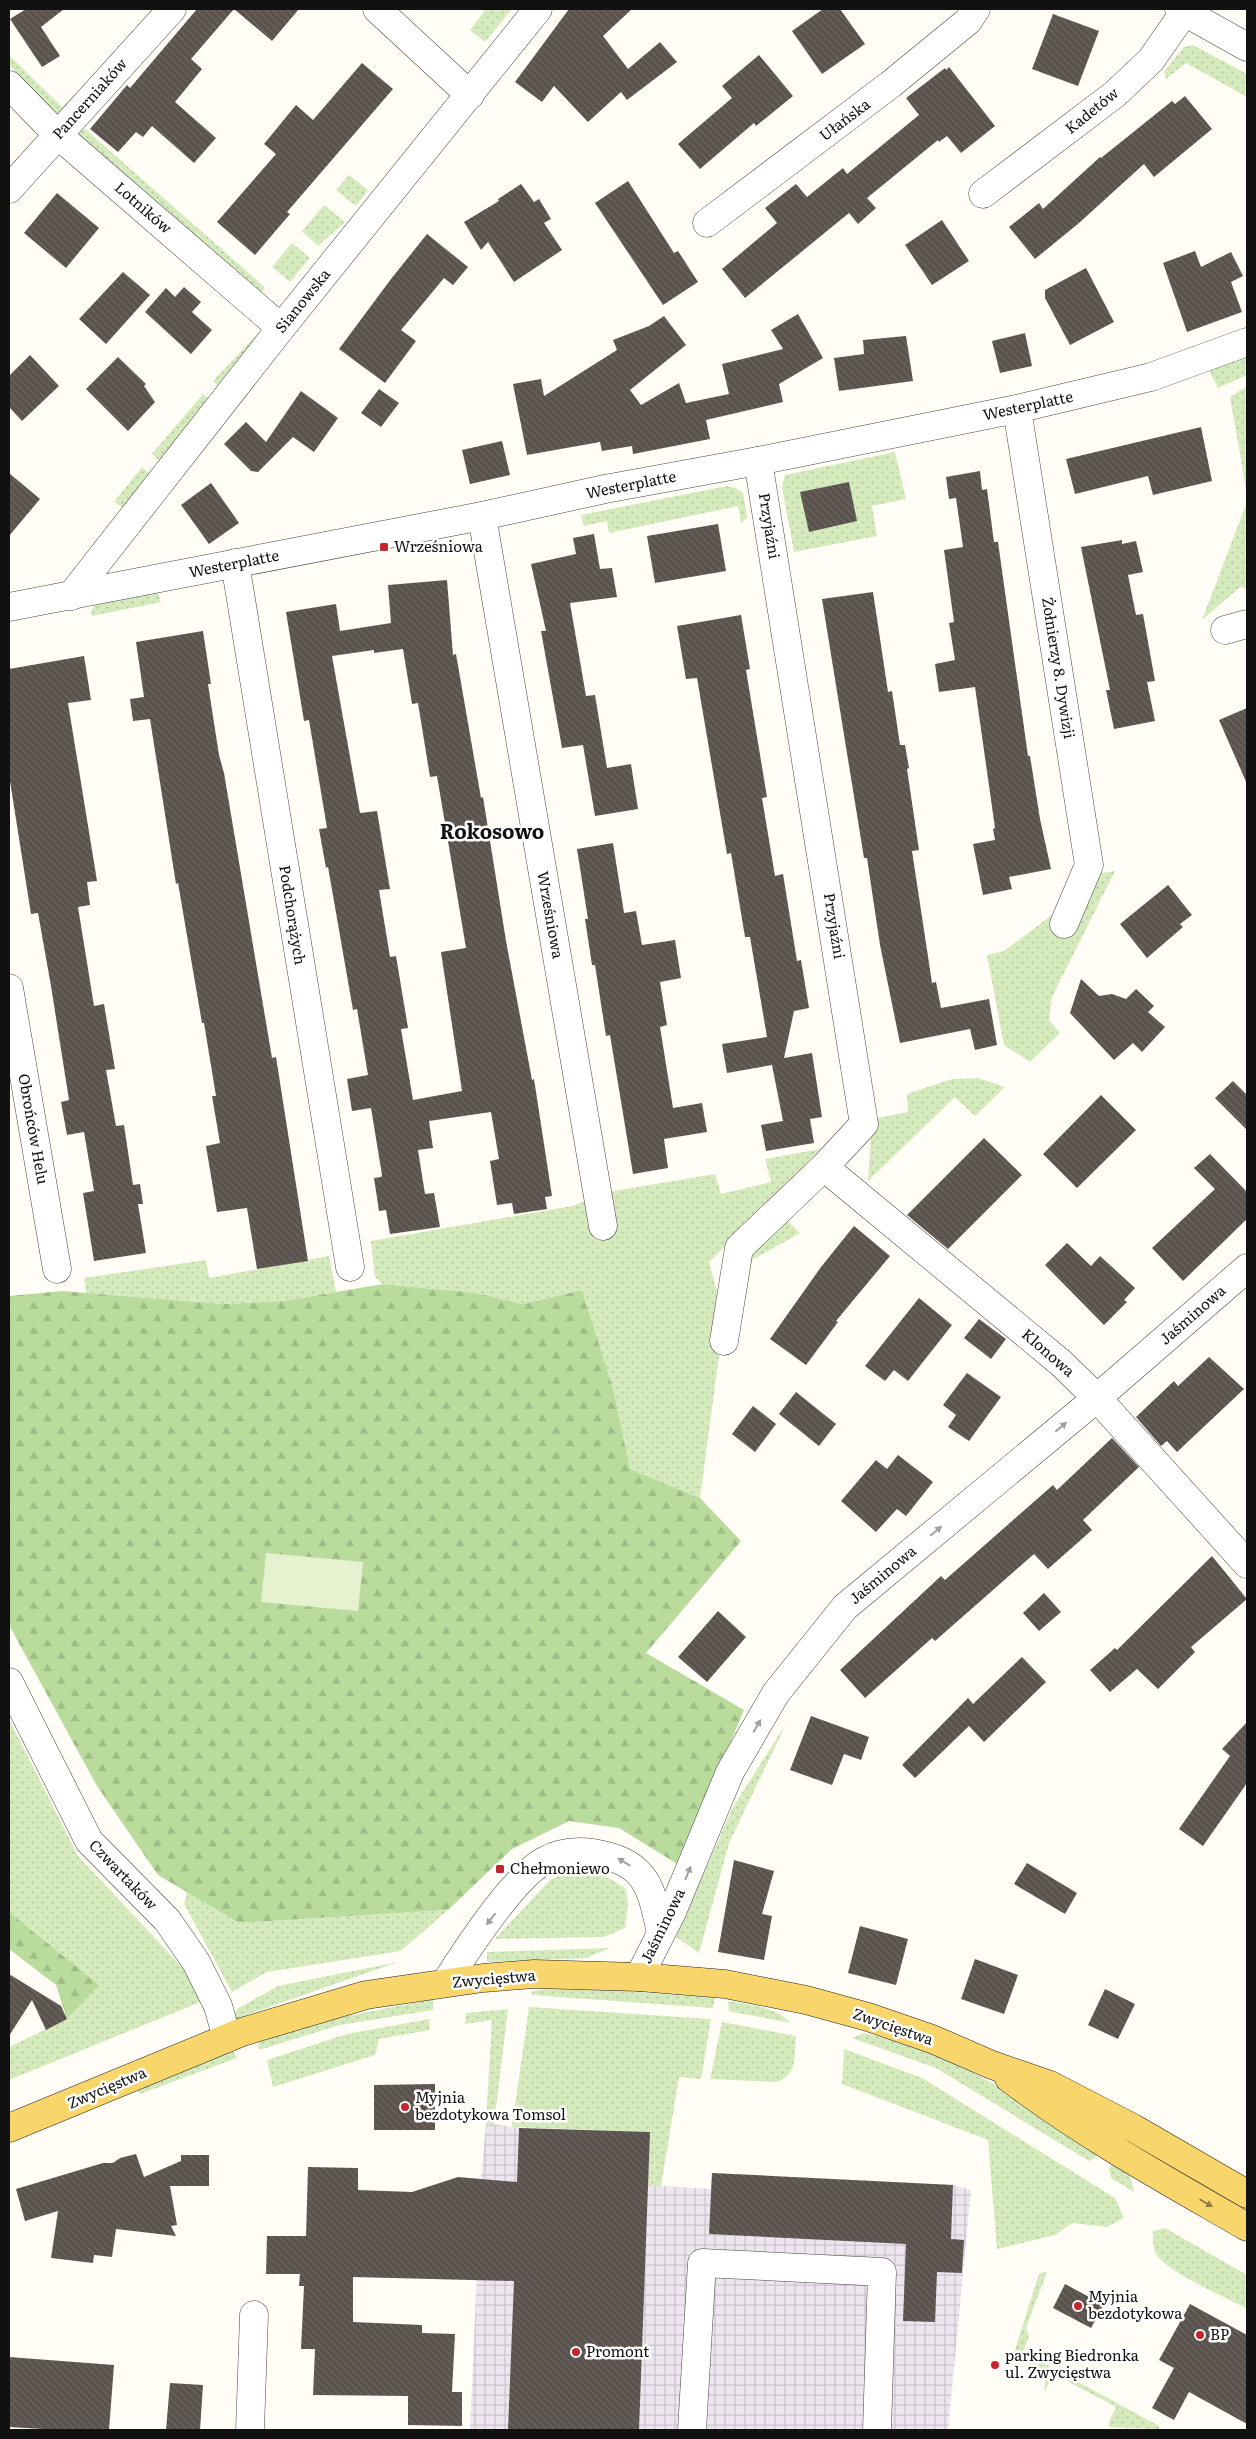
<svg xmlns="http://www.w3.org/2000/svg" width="1256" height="2439" font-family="Literata,serif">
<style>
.industrial{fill:url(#industrial-grid)}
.grass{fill:url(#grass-dots)}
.forest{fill:url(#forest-firs)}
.pitch{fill:#e6f2cf}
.building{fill:url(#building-back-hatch);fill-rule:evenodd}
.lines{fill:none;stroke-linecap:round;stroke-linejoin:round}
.minor-casing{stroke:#444;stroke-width:29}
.major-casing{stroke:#222;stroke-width:29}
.minor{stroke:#fff;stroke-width:28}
.major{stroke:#f9d66b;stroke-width:28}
.oneway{fill:#a0a0a0}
.oneway2{fill:#917d42}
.poi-dot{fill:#c4262e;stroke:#fff;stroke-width:2}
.labels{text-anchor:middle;stroke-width:5;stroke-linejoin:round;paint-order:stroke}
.street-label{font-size:15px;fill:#111;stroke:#fff}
.poi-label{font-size:15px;fill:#111;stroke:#fff;text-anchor:start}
.district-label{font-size:20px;font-weight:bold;fill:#111;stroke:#fff}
</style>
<defs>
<pattern id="industrial-grid" width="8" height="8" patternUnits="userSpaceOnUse" patternTransform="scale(1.25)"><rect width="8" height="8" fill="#eee6ef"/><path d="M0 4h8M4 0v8" fill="none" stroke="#cbc4cc"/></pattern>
<pattern id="grass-dots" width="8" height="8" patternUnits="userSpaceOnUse" patternTransform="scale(1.25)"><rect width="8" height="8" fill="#d5ebbd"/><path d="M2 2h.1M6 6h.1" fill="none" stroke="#b6c8a1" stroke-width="1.8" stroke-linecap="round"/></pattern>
<pattern id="forest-firs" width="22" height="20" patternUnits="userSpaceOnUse" patternTransform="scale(1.25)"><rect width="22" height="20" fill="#b9dc9c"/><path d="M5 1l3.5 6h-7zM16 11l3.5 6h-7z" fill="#9ebc85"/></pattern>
<pattern id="building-back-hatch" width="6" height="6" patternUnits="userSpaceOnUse" patternTransform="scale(1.25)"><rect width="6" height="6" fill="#5a524d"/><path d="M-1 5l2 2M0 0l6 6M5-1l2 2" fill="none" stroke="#6d6662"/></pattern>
</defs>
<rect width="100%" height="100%" fill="#fffdf5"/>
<polygon class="industrial" points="486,2123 519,2128 650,2132 648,2185 711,2189 712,2173 953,2185 971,2190 948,2430 470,2430 481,2179"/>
<g class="grass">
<polygon points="486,9 512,9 485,42 470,30"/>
<polygon points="1193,45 1247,74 1247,97 1186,63 1166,79 1164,72 1184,47"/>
<polygon points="9,55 62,107 69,100 72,107 59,118 9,65"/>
<polygon points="85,129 259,282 265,288 259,295 79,139 79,130"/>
<polygon points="349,175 368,190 356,206 336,190"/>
<polygon points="324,205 345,222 318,246 302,231"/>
<polygon points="292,243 310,258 290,282 272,267"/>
<polygon points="258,333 256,344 220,387 213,381"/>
<polygon points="1247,352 1247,375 1218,388 1208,369"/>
<polygon points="1247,386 1247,495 1230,397"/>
<polygon points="203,394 210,400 161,462 152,454"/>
<polygon points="895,452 906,499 872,506 877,536 794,552 782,487 785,475"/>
<polygon points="142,467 150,474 123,508 114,502"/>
<polygon points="727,486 736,488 743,493 747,517 741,523 738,506 609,533 607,521 584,526 581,515"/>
<polygon points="1247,502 1247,589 1240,587 1202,620"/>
<polygon points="158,593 161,602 92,616 91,611 95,605"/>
<polygon points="1115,871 1052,997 1049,1020 1060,1033 1030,1062 1004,1045 987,955 1004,951 1072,900 1070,878"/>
<polygon points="978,1078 1005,1087 975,1116 955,1097 868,1181 872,1119 908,1112 907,1094 952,1079"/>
<polygon points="820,1149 779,1193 709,1262 717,1292 743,1305 735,1347 719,1356 700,1498 630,1469 613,1388 582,1290 523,1304 476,1293 383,1284 375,1277 371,1241 572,1206 614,1191 715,1174 721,1194 771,1182 765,1159"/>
<polygon points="788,1221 800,1233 752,1260 745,1296 749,1249 777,1223"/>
<polygon points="329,1256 336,1292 284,1301 223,1304 86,1293 84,1278 206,1260 209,1278"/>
<polygon points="9,1719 78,1856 184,1969 203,2001 9,2080 9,2047 67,2019 98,1985 9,1912"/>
<polygon points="786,1724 729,1843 699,1953 676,1937 733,1807"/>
<path d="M575 1869C595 1872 610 1877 626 1889L628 1904 625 1928 604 1937 495 1939 550 1880Z"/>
<polygon points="187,1892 239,1923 448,1910 401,1951 267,1972 232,1992 184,1904"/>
<polygon points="610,1948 586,1958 487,1962 487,1952"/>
<polygon points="398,1962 232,2020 237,2009 278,1986"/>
<polygon points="544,1989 612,1990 715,1998 713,2008 531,1995 533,1991"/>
<polygon points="433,1999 433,2010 340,2025 259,2050 258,2042 332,2019"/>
<path d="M728 2001C751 2005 774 2006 791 2023L729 2011Z"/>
<polygon points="529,2007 711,2019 701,2079 679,2077 661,2186 648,2185 649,2132 512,2127"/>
<polygon points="508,2009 494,2124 486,2123 492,2020 465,2024 466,2013"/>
<polygon points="429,2019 430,2030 379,2039 375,2055 273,2087 267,2060 347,2034"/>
<path d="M722 2022 796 2036C794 2056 798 2074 777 2082L710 2079Z"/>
<path d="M864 2033C952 2051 1026 2102 1100 2150L1095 2158 1089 2161 936 2068 852 2038Z"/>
<polygon points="844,2049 922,2078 1115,2198 1124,2218 1107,2227 1072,2223 1055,2235 997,2249 988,2140 842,2084"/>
<polygon points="232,2050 237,2058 140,2094 137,2091"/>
<polygon points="1114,2159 1130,2174 1134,2192 1111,2178 1109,2169"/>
<path d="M1165 2228 1247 2275V2309C1226 2297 1168 2273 1156 2254 1152 2247 1153 2239 1153 2231Z"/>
<polygon points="1045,2272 1047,2272 1026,2328 1029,2336 1023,2352 1159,2426 1159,2429 1109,2427 1109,2422 1116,2407 1054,2374 1044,2392 1046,2373 1013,2356 1039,2274"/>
</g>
<g class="forest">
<polygon points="383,1284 476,1293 523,1304 582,1290 613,1388 630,1469 700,1498 741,1541 646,1653 744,1710 679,1865 619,1828 569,1821 512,1849 448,1910 239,1923 158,1875 97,1786 9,1625 9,1296 62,1291 223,1304 284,1301"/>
<polygon points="9,1912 99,1985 67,2019 56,1985 9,1949"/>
</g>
<polygon class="pitch" points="266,1553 363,1562 358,1611 261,1602"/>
<g class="building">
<polygon points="26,9 64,9 41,27 60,56 42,67 10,19"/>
<polygon points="197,9 299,9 272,41 234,9 191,59 202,69 175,102 216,138 194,163 152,126 143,137 136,132 118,152 90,129 127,85 130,88"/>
<polygon points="569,9 632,9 603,36 628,69 660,42 677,62 627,100 621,92 588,122 554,86 542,102 515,82"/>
<polygon points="823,9 840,9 865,44 822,74 792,31"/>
<polygon points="1053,14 1099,31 1078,86 1032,69"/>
<polygon points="759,55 793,96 756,126 754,123 700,169 678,144 732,98 722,86"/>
<polygon points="362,63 393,89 287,212 290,214 255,255 217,222 276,154 264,144 296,105 313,120"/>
<polygon points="949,67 995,126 961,153 947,136 939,142 938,140 867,198 876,208 858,224 849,213 745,298 722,269 777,223 765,208 796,184 807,197 843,168 847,174 919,115 906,98 945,68 946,70"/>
<polygon points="1185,96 1212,129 1154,177 1144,164 1079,223 1035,259 1009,227 1039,203 1043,209 1100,157 1101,158 1172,101 1175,104"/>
<polygon points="628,181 674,253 678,251 698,282 663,305 595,203"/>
<polygon points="521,184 534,202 539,199 551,219 544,223 562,250 514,282 488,242 481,250 464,222 499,201 498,199"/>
<polygon points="57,193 99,228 66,268 24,233"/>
<polygon points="942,220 969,261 932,285 905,245"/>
<polygon points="427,234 468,267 453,285 444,278 401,330 416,341 385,383 339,349 391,279"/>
<polygon points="1195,251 1201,267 1231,252 1243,276 1231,282 1242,312 1187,332 1163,263"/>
<polygon points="1086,268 1114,322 1070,345 1045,298 1045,290"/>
<polygon points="123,272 150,295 106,344 79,319"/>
<polygon points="184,287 201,302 192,312 212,330 191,354 145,312 166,288 175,297"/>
<polygon points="798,314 823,358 779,384 783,402 706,420 710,439 633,454 632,446 602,451 600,442 527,455 513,384 541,379 544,396 617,350 613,340 649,326 664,316 686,345 630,390 641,405 679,383 686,403 729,394 722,364 783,349 771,330"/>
<polygon points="1025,333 1032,366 1000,373 992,341"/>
<polygon points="906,336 913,381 839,391 834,358 864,354 863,340"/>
<polygon points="30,355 59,386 22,421 9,407 9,376"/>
<polygon points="118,357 146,384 144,386 155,402 128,431 86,389"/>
<polygon points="379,389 399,403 381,427 361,413"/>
<polygon points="301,391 338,418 314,452 293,437 258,472 251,471 224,444 246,422 266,442"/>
<polygon points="1201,427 1212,481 1153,495 1148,476 1075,494 1066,459"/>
<polygon points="502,441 510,475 470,484 462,450"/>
<polygon points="980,471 982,490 987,489 994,542 998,542 1028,756 1030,756 1040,819 1051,869 1009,877 1012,889 983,895 973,844 995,840 993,829 995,828 975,687 939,692 935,664 955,660 949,623 954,622 944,550 963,547 956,498 949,499 946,477"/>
<polygon points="9,473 40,499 9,536"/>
<polygon points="849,482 857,521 809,532 800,492"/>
<polygon points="211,483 239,523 209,544 181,505"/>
<polygon points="718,524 726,571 655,583 647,536"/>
<polygon points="594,534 600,569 612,568 617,597 570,603 586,696 595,695 607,768 631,764 638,809 595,816 583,745 562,748 541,631 546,631 531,564 576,554 573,538"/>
<polygon points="1122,540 1122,544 1136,541 1143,572 1128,575 1136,615 1143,614 1155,681 1147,682 1155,721 1114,729 1106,690 1110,690 1081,547"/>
<path d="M447 580 453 655 456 654 481 798 483 797 506 941 532 1080 534 1079 552 1196 545 1197 547 1209 514 1214 512 1203 497 1205 490 1161 499 1159 491 1112 429 1121 433 1148 418 1150 425 1194 434 1193 440 1227 390 1234 386 1210 379 1211 374 1178 381 1177 382 1175 371 1108 352 1111 347 1079 368 1075 357 1009 353 1010 328 867 326 868 319 829 327 828 309 720 304 721 286 612 336 604 340 631 391 623 388 585ZM403 649 412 704 418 703 430 777 437 776 466 948 441 952 462 1091 413 1100 401 1029 408 1028 396 956 390 957 379 890 390 889 377 811 360 813 332 656 374 650V653Z"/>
<polygon points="873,592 888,692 892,691 900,745 905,745 909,768 907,769 919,850 912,851 932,983 936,982 941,1008 989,999 997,1045 975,1050 970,1029 900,1043 880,945 867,858 864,858 822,599"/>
<polygon points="741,615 750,669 746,670 767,797 762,798 775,876 783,874 797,961 801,960 809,1008 794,1011 784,1058 812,1053 822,1117 810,1119 814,1143 766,1151 761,1125 783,1121 772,1065 727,1073 722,1044 767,1037 750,937 745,937 731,853 727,854 697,678 686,679 677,626"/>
<polygon points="203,631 211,684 208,684 219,755 224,773 272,1058 276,1057 308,1261 257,1269 247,1208 217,1212 206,1146 220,1143 212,1096 216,1096 204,1023 202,1023 178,883 176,884 150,719 133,721 130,699 144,697 136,642"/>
<polygon points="84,656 91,700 68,703 97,881 87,882 90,905 78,907 94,1006 104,1004 115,1069 106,1070 116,1126 124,1125 133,1185 140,1184 143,1204 138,1204 146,1253 94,1261 83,1193 94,1191 84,1132 67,1135 61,1102 69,1100 51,986 38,913 31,914 9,775 9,669"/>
<polygon points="1247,708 1247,784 1219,720"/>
<polygon points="613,843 624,913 636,911 642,945 675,940 681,978 660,982 667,1025 660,1027 673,1108 702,1103 707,1132 664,1139 668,1168 633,1174 610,1035 606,1036 595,965 592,965 585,919 588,919 577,849"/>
<polygon points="1168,885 1192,915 1180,924 1183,927 1147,958 1120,924"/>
<polygon points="1081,979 1099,996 1112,994 1126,999 1136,989 1154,1006 1148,1012 1165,1027 1142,1052 1133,1043 1114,1060 1070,1013"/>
<polygon points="1233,1081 1247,1095 1247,1130 1215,1098"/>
<polygon points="1101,1095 1136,1130 1077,1188 1043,1154"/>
<polygon points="984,1138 1022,1175 948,1249 907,1215"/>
<polygon points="1210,1154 1247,1192 1247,1219 1183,1281 1152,1248 1215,1189 1194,1168"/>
<polygon points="854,1226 890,1256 836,1321 838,1322 806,1365 770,1339 821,1267"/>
<polygon points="1067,1243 1091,1266 1100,1256 1135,1288 1124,1300 1127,1302 1104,1325 1045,1265"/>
<polygon points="919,1298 952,1325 908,1381 894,1370 885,1381 865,1366"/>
<polygon points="979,1319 1006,1339 991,1359 964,1338"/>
<polygon points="1209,1357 1244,1389 1177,1452 1167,1441 1161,1446 1136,1417 1174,1381 1178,1386"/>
<polygon points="967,1373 1001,1397 969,1441 948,1427 956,1415 943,1405"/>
<polygon points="796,1392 836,1424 819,1446 779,1414"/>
<polygon points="753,1406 776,1424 755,1452 732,1434"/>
<polygon points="1112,1438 1139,1467 1083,1520 1092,1530 1048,1569 1034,1554 935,1641 932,1638 865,1698 840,1670 941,1576 945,1580 1053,1485 1057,1490"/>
<polygon points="898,1455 933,1482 906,1516 897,1509 876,1532 841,1501 876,1460 887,1469"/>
<polygon points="1212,1556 1247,1599 1191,1647 1195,1652 1158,1689 1137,1669 1110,1692 1090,1670 1115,1648 1117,1650"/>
<polygon points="1044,1593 1061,1612 1039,1631 1023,1613"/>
<polygon points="718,1611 746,1637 707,1682 678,1657"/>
<polygon points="1022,1657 1046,1682 984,1742 969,1726 915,1778 902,1765 968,1698 973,1704"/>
<polygon points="811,1716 869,1737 861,1760 844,1754 832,1785 790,1770"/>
<polygon points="1247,1722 1247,1783 1203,1846 1179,1829 1230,1756 1222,1749"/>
<polygon points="734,1860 774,1871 762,1914 772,1916 764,1960 718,1952"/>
<polygon points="1027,1863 1077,1893 1065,1914 1014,1884"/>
<polygon points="860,1926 908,1939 896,1985 848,1973"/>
<polygon points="975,1959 1018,1975 1004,2014 961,1999"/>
<polygon points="9,1974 61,2006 67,2019 46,2030 32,2000 9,2036"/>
<polygon points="1105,1989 1135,2004 1118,2039 1088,2025"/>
<polygon points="435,2084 435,2130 374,2130 374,2085"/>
<polygon points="519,2128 650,2132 639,2430 508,2430 514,2281 353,2277 353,2322 422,2325 422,2333 455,2334 452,2392 462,2392 462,2426 408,2425 408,2396 313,2395 315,2349 301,2349 304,2286 299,2286 300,2274 266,2274 267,2236 306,2236 308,2167 358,2168 358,2190 412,2192 458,2177 517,2182"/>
<polygon points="136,2154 144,2177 181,2161 181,2155 209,2155 209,2186 170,2186 177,2225 171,2226 176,2236 116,2229 112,2257 94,2255 93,2263 51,2258 58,2211 25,2221 16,2189 103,2163 113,2163 120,2158"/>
<polygon points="712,2173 953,2185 951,2239 964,2240 962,2273 937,2272 935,2322 903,2321 906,2244 709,2234"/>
<polygon points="1065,2284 1104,2305 1091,2328 1053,2308"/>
<polygon points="1190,2304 1247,2335 1247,2424 1189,2392 1174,2420 1152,2408 1174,2368 1159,2360"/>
<polygon points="9,2357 114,2365 109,2430 59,2430 9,2427"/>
<polygon points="170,2383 203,2385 200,2430 166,2430"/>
</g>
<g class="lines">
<defs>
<g id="minor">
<polyline points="377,9 470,95"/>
<polyline points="1179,9 1247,47"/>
<polyline points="9,85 58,135 281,328"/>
<polyline points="9,189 172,9"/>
<polyline points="983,194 1115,94 1151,60 1185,11"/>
<polyline points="707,223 891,84 968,21 976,9"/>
<polyline points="1017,409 1089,865 1064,924"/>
<polyline points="482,516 603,1226"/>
<polyline points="235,563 350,1267"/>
<polyline points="71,596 281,328 538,9"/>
<polyline points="9,607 482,516 605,489 758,461 1017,409 1151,377 1247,342"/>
<polyline points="1225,630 1247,624"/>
<polyline points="9,988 57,1269"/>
<polyline points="824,1167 1061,1363 1097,1398 1247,1564"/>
<polyline points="724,1341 739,1248 824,1167 864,1124 758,461"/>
<polyline points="9,1682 89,1841 167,1920 196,1962 218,2006 227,2038"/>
<polyline points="639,1977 672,1912 730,1772 776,1693 845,1607 1097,1398 1247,1268"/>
<path d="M446 1982C465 1952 514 1877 544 1861 562 1851 582 1850 603 1855 649 1865 652 1893 661 1933"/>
<polyline points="250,2430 254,2315"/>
<polyline points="692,2430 702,2263 882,2272 877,2430"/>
</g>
<g id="major">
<path d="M1009 2078C1084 2135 1166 2180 1247 2227"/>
<polyline points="9,2128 242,2032 366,1995 483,1978 534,1974 639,1977 725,1984 806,2000 868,2017 932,2039 992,2065 1050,2085 1133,2128 1247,2194"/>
</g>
</defs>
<use href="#minor" class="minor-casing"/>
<use href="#major" class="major-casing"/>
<use href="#minor" class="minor"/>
<use href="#major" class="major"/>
</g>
<defs><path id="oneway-solid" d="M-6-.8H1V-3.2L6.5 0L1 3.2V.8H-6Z" transform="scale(1.25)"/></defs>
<g class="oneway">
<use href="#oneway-solid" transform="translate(1061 1427) rotate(-40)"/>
<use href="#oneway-solid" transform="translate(936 1531) rotate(-40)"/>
<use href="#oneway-solid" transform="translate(757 1726) rotate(-60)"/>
<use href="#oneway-solid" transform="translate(624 1862) rotate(-149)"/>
<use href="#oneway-solid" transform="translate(688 1873) rotate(-68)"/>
<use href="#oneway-solid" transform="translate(491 1919) rotate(128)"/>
</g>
<use class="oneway2" href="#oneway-solid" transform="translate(1206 2203) rotate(30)"/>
<g class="poi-dot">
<rect x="379" y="542" width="10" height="10" rx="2.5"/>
<rect x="495" y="1864" width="10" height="10" rx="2.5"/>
<circle cx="405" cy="2107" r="5"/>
<circle cx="1078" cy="2306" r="5"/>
<circle cx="1200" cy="2335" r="5"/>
<circle cx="576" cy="2352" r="5"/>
<circle cx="995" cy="2365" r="5"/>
</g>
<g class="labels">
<g class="street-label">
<text transform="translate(90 99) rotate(-48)" y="5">Pancerniaków</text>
<text transform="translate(1092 111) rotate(-39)" y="5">Kadetów</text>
<text transform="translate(845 120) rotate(-37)" y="5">Ułańska</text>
<text transform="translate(143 208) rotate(41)" y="5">Lotników</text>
<text transform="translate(303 301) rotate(-51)" y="5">Sianowska</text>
<text transform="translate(1028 406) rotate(-12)" y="5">Westerplatte</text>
<text transform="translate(631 485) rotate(-11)" y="5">Westerplatte</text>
<text transform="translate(769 526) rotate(81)" y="5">Przyjaźni</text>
<text transform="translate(234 564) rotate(-11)" y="5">Westerplatte</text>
<text transform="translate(1058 668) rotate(81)" y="5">Żołnierzy 8. Dywizji</text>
<text transform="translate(292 915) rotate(81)" y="5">Podchorążych</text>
<text transform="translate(550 915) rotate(80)" y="5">Wrześniowa</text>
<text transform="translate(834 926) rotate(81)" y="5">Przyjaźni</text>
<text transform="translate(33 1129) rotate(80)" y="5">Obrońców Helu</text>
<text transform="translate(1193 1315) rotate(-41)" y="5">Jaśminowa</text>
<text transform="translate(1048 1353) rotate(41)" y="5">Klonowa</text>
<text transform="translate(883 1575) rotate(-40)" y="5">Jaśminowa</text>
<text transform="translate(123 1875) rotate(46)" y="5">Czwartaków</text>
<text transform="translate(663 1926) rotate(-64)" y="5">Jaśminowa</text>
<text transform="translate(494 1979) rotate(-5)" y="5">Zwycięstwa</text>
<text transform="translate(893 2027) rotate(19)" y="5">Zwycięstwa</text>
<text transform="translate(107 2088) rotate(-23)" y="5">Zwycięstwa</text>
</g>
<g class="poi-label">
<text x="394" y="552">Wrześniowa</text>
<text x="510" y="1874">Chełmoniewo</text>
<text x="415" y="2103">Myjnia<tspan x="415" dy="17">bezdotykowa Tomsol</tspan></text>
<text x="1088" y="2302">Myjnia<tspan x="1088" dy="17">bezdotykowa</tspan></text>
<text x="1210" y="2340">BP</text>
<text x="586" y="2357">Promont</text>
<text x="1005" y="2361">parking Biedronka<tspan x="1005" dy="17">ul. Zwycięstwa</tspan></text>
</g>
<g class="district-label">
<text x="492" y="839">Rokosowo</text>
</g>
</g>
<rect width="1256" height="2439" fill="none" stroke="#111111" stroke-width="20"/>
</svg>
